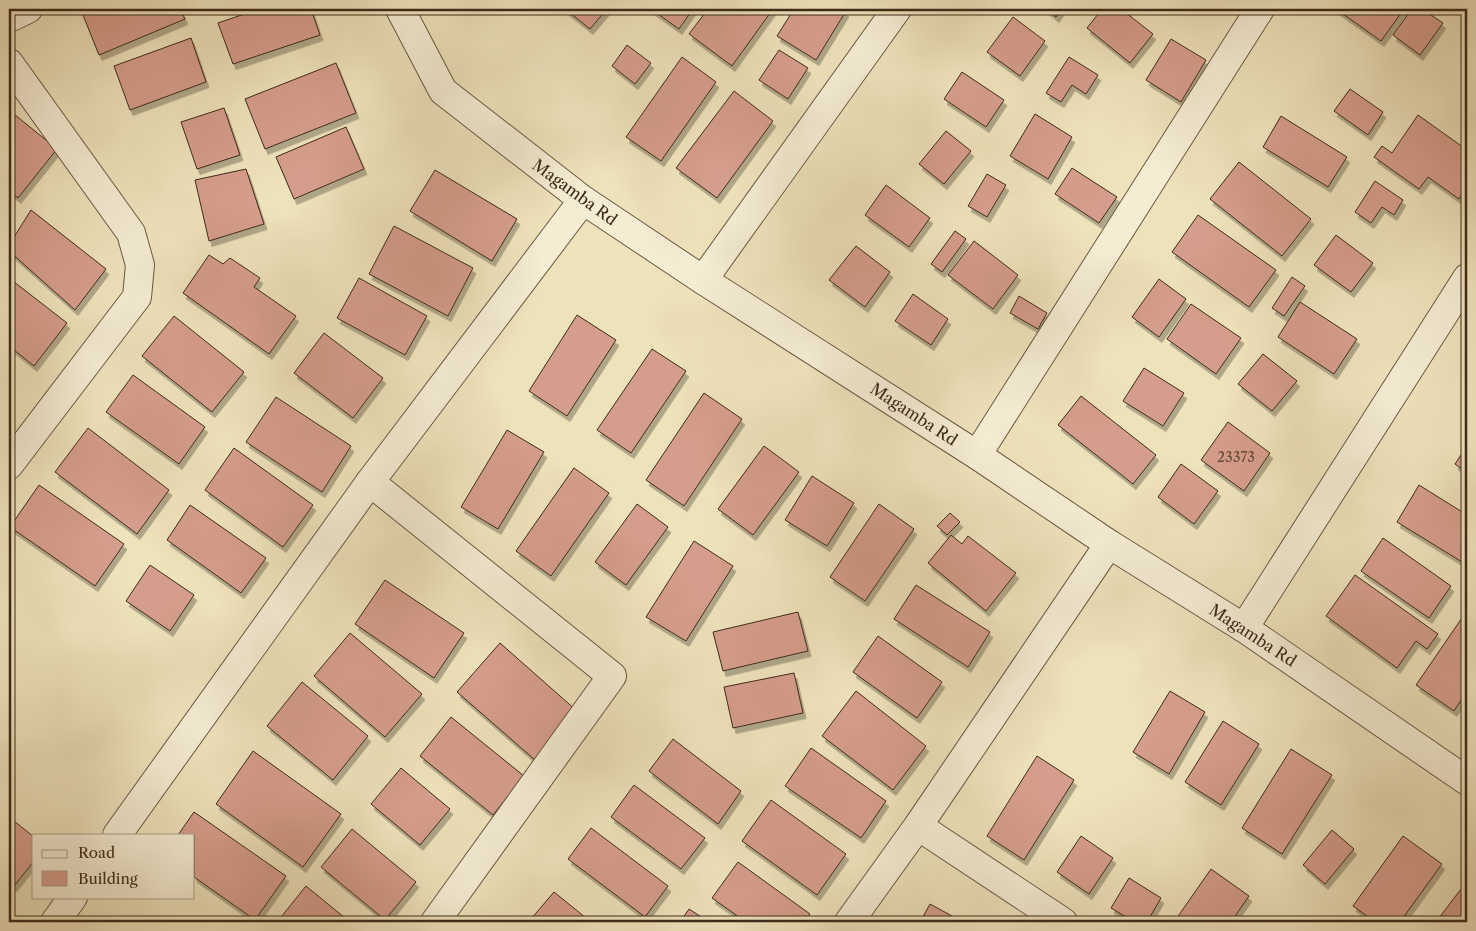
<svg xmlns="http://www.w3.org/2000/svg" width="1476" height="931" font-family="'Libre Caslon Text',serif">
<style>
.building{fill:#d59d8b;stroke:#3d2a1a;filter:url(#shadow)}
.lines{fill:none;stroke-linecap:round;stroke-linejoin:round}
.minor-casing{stroke:#695842;stroke-width:30}
.minor{stroke:#f4ecd3;stroke-width:28}
.labels{text-anchor:middle;stroke-width:4;stroke-linejoin:round;paint-order:stroke}
.number-label{font-size:14px;fill:#634736}
.street-label{font-size:16px;fill:#3d2a1a;stroke:#f4ecd3}
</style>
<defs>
<filter id="shadow"><feDropShadow dx="3" dy="5.5" stdDeviation="0" flood-color="#0004"/></filter>
</defs>
<rect width="100%" height="100%" fill="#eee2bb"/>
<filter id="stains"><feTurbulence type="fractalNoise" baseFrequency=".004" numOctaves="4"/><feColorMatrix values="0 0 0 0 .2 0 0 0 0 .09 0 0 0 0 .02 0 0 0 .5 -.17"/></filter>
<radialGradient id="worn" r=".72"><stop offset=".6" stop-color="#630" stop-opacity="0"/><stop offset="1" stop-color="#630" stop-opacity=".3"/></radialGradient>
<g class="building">
<polygon points="83,9 180,9 185,19 99,55 81,10"/>
<polygon points="259,9 311,9 320,35 233,64 218,23"/>
<polygon points="565,9 607,9 590,29"/>
<polygon points="651,9 693,9 679,29"/>
<polygon points="708,9 773,9 732,66 689,34"/>
<polygon points="794,9 842,9 846,11 816,60 777,36"/>
<polygon points="1046,9 1062,9 1056,17"/>
<polygon points="1102,9 1121,9 1153,34 1130,63 1087,28"/>
<polygon points="1336,9 1404,9 1381,41"/>
<polygon points="1412,9 1422,9 1443,23 1420,55 1393,35"/>
<polygon points="1013,17 1045,41 1020,76 987,52"/>
<polygon points="191,38 206,82 130,110 114,66"/>
<polygon points="1171,39 1206,60 1181,102 1146,80"/>
<polygon points="627,45 651,63 635,84 612,66"/>
<polygon points="779,50 808,68 788,99 759,80"/>
<polygon points="682,57 716,82 661,161 626,137"/>
<polygon points="1069,57 1098,75 1086,94 1072,85 1061,102 1046,93"/>
<polygon points="336,63 356,113 265,149 245,99"/>
<polygon points="962,72 1004,100 986,127 944,99"/>
<polygon points="1350,89 1383,112 1368,135 1334,111"/>
<polygon points="734,91 773,121 717,198 676,168"/>
<polygon points="224,108 240,155 197,169 181,122"/>
<polygon points="9,110 57,149 18,198 9,191"/>
<polygon points="1035,114 1072,137 1048,179 1010,156"/>
<polygon points="1418,115 1467,150 1467,187 1459,199 1428,177 1419,189 1374,157 1382,146 1392,153"/>
<polygon points="1281,116 1347,157 1328,187 1263,147"/>
<polygon points="346,127 364,169 294,199 276,157"/>
<polygon points="946,131 971,151 944,184 919,164"/>
<polygon points="1239,162 1311,219 1282,256 1210,199"/>
<polygon points="1072,168 1117,197 1099,223 1055,194"/>
<polygon points="246,169 264,224 209,241 195,180"/>
<polygon points="435,170 517,219 492,261 410,211"/>
<polygon points="987,174 1006,185 987,217 968,206"/>
<polygon points="1375,181 1403,200 1394,215 1382,207 1371,223 1355,212"/>
<polygon points="886,185 930,218 909,247 865,215"/>
<polygon points="31,210 106,269 75,310 9,251 9,245"/>
<polygon points="1198,215 1276,270 1249,307 1172,252"/>
<polygon points="394,226 473,268 448,316 369,274"/>
<polygon points="955,231 966,239 942,272 931,264"/>
<polygon points="1336,235 1373,263 1351,292 1314,265"/>
<polygon points="974,241 1018,275 993,309 948,275"/>
<polygon points="856,246 890,272 865,307 829,280"/>
<polygon points="209,255 223,264 230,258 260,278 254,287 296,316 269,354 183,293"/>
<polygon points="1292,277 1305,286 1284,316 1272,308"/>
<polygon points="9,278 67,323 34,366 9,346"/>
<polygon points="359,278 427,316 405,355 337,318"/>
<polygon points="1159,279 1186,299 1159,337 1132,317"/>
<polygon points="913,294 948,319 931,345 895,321"/>
<polygon points="1019,296 1047,313 1038,329 1010,313"/>
<polygon points="1300,302 1357,339 1334,374 1278,337"/>
<polygon points="1191,304 1241,338 1216,374 1167,339"/>
<polygon points="577,315 616,340 567,416 529,391"/>
<polygon points="174,316 244,372 212,412 142,356"/>
<polygon points="324,333 383,378 353,418 294,373"/>
<polygon points="652,349 686,371 631,453 597,430"/>
<polygon points="1263,354 1297,381 1272,411 1238,384"/>
<polygon points="1144,368 1184,393 1163,426 1123,401"/>
<polygon points="133,375 205,427 179,464 106,412"/>
<polygon points="704,393 742,419 684,506 646,480"/>
<polygon points="1081,396 1156,455 1133,484 1058,425"/>
<polygon points="276,397 351,446 322,492 246,442"/>
<polygon points="1228,422 1270,453 1244,491 1201,460"/>
<polygon points="88,428 169,490 137,534 55,472"/>
<polygon points="507,430 544,452 498,529 461,507"/>
<polygon points="764,446 799,472 753,535 718,509"/>
<polygon points="1467,446 1467,473 1455,464"/>
<polygon points="234,448 313,505 283,547 205,490"/>
<polygon points="1181,464 1218,491 1194,524 1158,497"/>
<polygon points="574,468 609,493 551,576 516,551"/>
<polygon points="812,476 854,503 827,546 785,520"/>
<polygon points="39,485 124,544 95,586 10,527"/>
<polygon points="1419,485 1467,515 1467,565 1397,522"/>
<polygon points="637,504 668,527 626,585 595,562"/>
<polygon points="879,504 914,529 865,601 830,577"/>
<polygon points="190,505 266,558 241,593 167,540"/>
<polygon points="950,513 960,522 947,535 937,526"/>
<polygon points="951,535 962,544 968,536 1016,573 986,611 928,563"/>
<polygon points="1383,538 1451,586 1429,618 1361,571"/>
<polygon points="694,541 733,566 686,641 646,617"/>
<polygon points="150,565 194,595 170,631 126,601"/>
<polygon points="1355,575 1438,634 1427,649 1416,641 1397,668 1326,616"/>
<polygon points="385,580 464,633 434,678 355,624"/>
<polygon points="916,585 990,632 968,667 894,619"/>
<polygon points="798,612 808,651 723,671 713,632"/>
<polygon points="1464,615 1467,617 1467,691 1454,711 1416,685"/>
<polygon points="350,633 422,694 385,737 314,676"/>
<polygon points="878,636 942,682 917,718 853,672"/>
<polygon points="500,643 577,711 535,760 457,692"/>
<polygon points="794,673 803,713 733,728 724,687"/>
<polygon points="302,682 368,736 333,780 267,726"/>
<polygon points="856,691 926,746 893,790 822,736"/>
<polygon points="1170,691 1205,712 1169,774 1133,752"/>
<polygon points="451,717 524,776 493,815 420,756"/>
<polygon points="1223,721 1259,744 1221,805 1185,782"/>
<polygon points="673,739 741,791 718,824 649,771"/>
<polygon points="811,748 886,801 861,838 785,786"/>
<polygon points="1291,749 1332,775 1282,854 1242,828"/>
<polygon points="253,751 341,814 303,867 216,804"/>
<polygon points="1037,756 1074,780 1024,860 987,836"/>
<polygon points="401,768 450,809 420,845 371,804"/>
<polygon points="634,785 705,838 681,869 611,817"/>
<polygon points="771,800 846,854 817,895 742,841"/>
<polygon points="194,812 286,876 255,920 194,877 194,835 178,835"/>
<polygon points="9,817 34,837 34,861 14,886 9,882"/>
<polygon points="591,828 668,886 645,917 568,859"/>
<polygon points="352,829 416,882 385,920 321,867"/>
<polygon points="1332,830 1354,849 1325,884 1303,865"/>
<polygon points="1081,836 1113,858 1089,894 1057,872"/>
<polygon points="1403,836 1442,864 1400,922 1375,922 1353,906"/>
<polygon points="738,862 810,914 804,922 746,922 712,898"/>
<polygon points="1211,869 1249,896 1231,922 1174,922"/>
<polygon points="1129,878 1161,898 1147,922 1134,922 1111,908"/>
<polygon points="306,886 350,922 277,922"/>
<polygon points="1461,889 1467,894 1467,922 1436,922"/>
<polygon points="554,892 591,922 536,922 531,919"/>
<polygon points="930,904 963,922 920,922"/>
<polygon points="689,909 709,922 680,922"/>
</g>
<g class="lines">
<defs>
<g id="minor">
<polyline points="400,9 443,91 583,200 703,280 977,455 1109,544 1244,628 1467,781"/>
<polyline points="9,18 28,9"/>
<polyline points="9,63 131,233 140,265 137,297 9,465"/>
<polyline points="703,280 897,9"/>
<polyline points="977,455 1260,9"/>
<polyline points="370,482 612,676 435,922"/>
<polyline points="1244,628 1467,278"/>
<polyline points="918,826 1063,922"/>
<polyline points="117,835 370,482 583,200"/>
<polyline points="55,922 73,897"/>
<polyline points="849,922 918,826 1109,544"/>
</g>
</defs>
<use href="#minor" class="minor-casing"/>
<use href="#minor" class="minor"/>
</g>
<g class="labels">
<g class="number-label">
<text x="1236" y="462">23373</text>
</g>
<g class="street-label">
<text transform="translate(575 192) rotate(36)" y="6">Magamba Rd</text>
<text transform="translate(914 414) rotate(33)" y="6">Magamba Rd</text>
<text transform="translate(1253 635) rotate(33)" y="6">Magamba Rd</text>
</g>
</g>
<rect width="1476" height="931" fill="none" stroke="#eee2bb" stroke-width="30"/>
<rect x="10" y="10" width="1456" height="911" fill="none" stroke="#3d2a1a" stroke-width="2.5"/>
<rect x="15" y="15" width="1446" height="901" fill="none" stroke="#3d2a1a"/>
<rect x="32" y="834" width="162" height="65" fill="#f4ecd3" stroke="#ab9e89"/>
<rect x="42" y="850" width="25" height="8" fill="#f4ecd3" stroke="#ab9e89"/>
<text x="78" y="858" font-size="15" fill="#3d2a1a">Road</text>
<rect x="42" y="871" width="25" height="15" fill="#d59d8b" stroke="#ab9e89"/>
<text x="78" y="884" font-size="15" fill="#3d2a1a">Building</text>
<rect width="100%" height="100%" filter="url(#stains)"/>
<rect width="100%" height="100%" fill="url(#worn)"/>
</svg>
